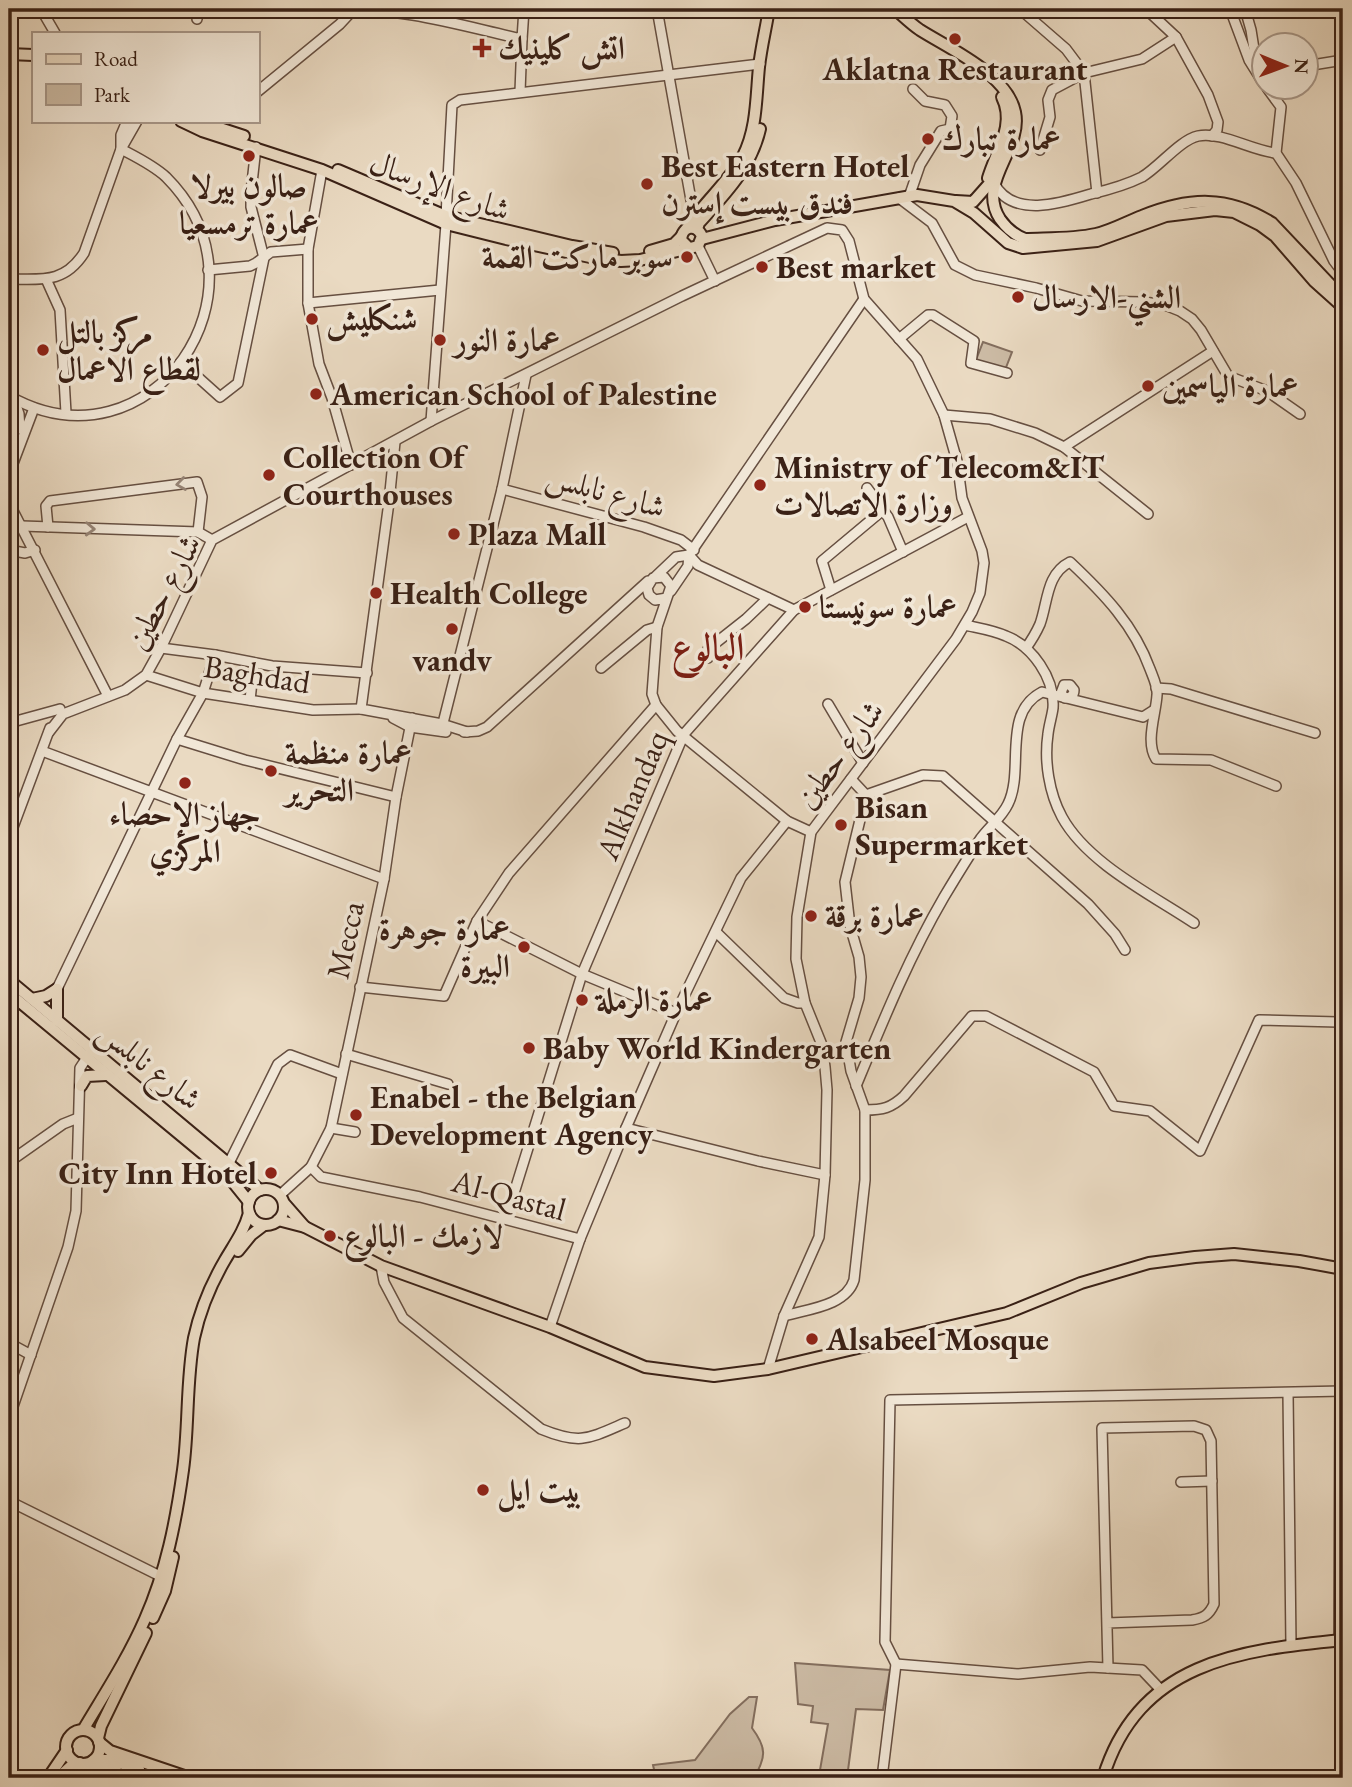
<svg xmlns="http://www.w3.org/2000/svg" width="1352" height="1787" font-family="'EB Garamond',Amiri,serif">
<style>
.green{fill:#ccbba5;stroke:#836e5e;stroke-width:2}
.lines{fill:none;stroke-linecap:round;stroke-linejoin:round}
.minor-casing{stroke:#664f41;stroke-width:12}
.major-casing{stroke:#3a2116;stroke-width:14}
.minor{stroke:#f1e7d7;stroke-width:9}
.major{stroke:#eadac2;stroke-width:10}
.oneway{stroke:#968476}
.poi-dot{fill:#8f2418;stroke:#f1e7d7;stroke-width:2.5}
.labels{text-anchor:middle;stroke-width:7;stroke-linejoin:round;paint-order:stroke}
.poi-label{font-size:32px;font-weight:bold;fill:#3a2116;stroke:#f1e7d7;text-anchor:start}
.street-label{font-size:32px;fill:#3a2116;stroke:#f1e7d7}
.district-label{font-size:38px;font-weight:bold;fill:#7a1f14;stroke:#f1e7d7}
</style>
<rect width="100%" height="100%" fill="#eadac2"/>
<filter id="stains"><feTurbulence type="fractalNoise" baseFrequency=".00286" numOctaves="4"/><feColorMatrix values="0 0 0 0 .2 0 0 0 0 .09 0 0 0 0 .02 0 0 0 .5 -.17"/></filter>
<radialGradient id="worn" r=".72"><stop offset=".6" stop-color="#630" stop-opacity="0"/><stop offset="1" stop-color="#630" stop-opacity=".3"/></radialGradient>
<g class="green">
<polygon points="983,342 1012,352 1005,370 976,360"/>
<polygon points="795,1663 890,1670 883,1710 856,1709 847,1778 828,1778 829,1771 820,1770 828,1724 811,1722 813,1706 798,1704"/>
<path d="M749 1697H757L752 1728C767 1748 766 1757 754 1778H656L653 1765 695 1760 730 1714Z"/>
</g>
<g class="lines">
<defs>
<g id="minor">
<polyline points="41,9 55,33"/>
<polyline points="276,9 332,11 336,9"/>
<path d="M341 9 343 11C399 6 466 27 522 39L520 92"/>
<polyline points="657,9 691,200 697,213"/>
<polyline points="1020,9 1066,49 1084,73 1097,193"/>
<polyline points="1146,9 1176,37 1208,95 1218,122 1217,130 1212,136"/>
<polyline points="1230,9 1249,60 1264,84"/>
<polyline points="1245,9 1251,30 1257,68"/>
<polyline points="197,19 198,9"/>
<polyline points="522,39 524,9"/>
<polyline points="1306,66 1343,60"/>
<polyline points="1267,88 1281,107 1276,153 1296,183 1334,261 1343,273"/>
<polyline points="257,92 340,24 353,10"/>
<polyline points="121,147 121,135 127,121"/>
<polyline points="121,149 137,121"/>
<polyline points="1040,150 1050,117 1048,100 1052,90 1084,73 1142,59 1176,37"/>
<polyline points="322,170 308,249 308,303 319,364 332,398 351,465"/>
<path d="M994 183C1012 219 1062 203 1091 194 1108 190 1126 185 1142 177 1159 167 1180 140 1198 136 1221 131 1252 151 1276 153"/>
<polyline points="909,197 920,165 941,131 950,129 952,116 945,105 925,101 913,89"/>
<polyline points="899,198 932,223 955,265 975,275 1036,288 1082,301 1144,302 1165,305 1180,311 1192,319 1201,330 1228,376 1267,391 1300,414"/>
<polyline points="446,216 452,105 460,100 760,64"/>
<polyline points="698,246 715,281"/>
<polyline points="208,270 250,266 256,263 271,252 308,249"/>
<path d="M9 279C41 279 64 284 84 253L121 149C136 157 153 165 166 177 279 290 151 476 9 396"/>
<polyline points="46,279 60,310 66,413"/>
<polyline points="308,303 440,290"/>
<polyline points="899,339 928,315 933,315 974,341 971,363 1007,373"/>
<polyline points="181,362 220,397 238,383 264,258 251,207 251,192 256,147"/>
<polyline points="14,399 19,414 20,429"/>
<polyline points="944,415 990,419 1035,433 1064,447 1148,514"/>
<polyline points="431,421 446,224"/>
<polyline points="395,442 389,502 361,709 442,724 467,732"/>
<polyline points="1064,447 1213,351"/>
<polyline points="9,474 34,408"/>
<polyline points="867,488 888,517 903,552"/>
<polyline points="9,489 12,508"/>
<polyline points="502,489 644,527 681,540 694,550"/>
<polyline points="9,503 108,696"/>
<polyline points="22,526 198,532 212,540"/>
<polyline points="48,527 46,506 50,501 197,482 202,497 198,532"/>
<polyline points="9,550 25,553 35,550"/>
<polyline points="689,555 698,565 794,610"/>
<polyline points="656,576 676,557 689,555"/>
<polyline points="831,590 822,561 883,510"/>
<polyline points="671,591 688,566 689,555 864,299"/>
<polyline points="667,598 655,600 649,595 647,588 653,578 664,577 671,586 657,627 652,694 656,705 677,731 787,821 811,832"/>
<path d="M965 625C978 628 993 630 1006 636 1032 646 1055 678 1053 708 1052 716 1049 725 1048 734 1044 761 1049 793 1062 817 1087 863 1152 895 1194 923"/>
<polyline points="161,648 215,655 272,666 367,673"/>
<path d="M1026 648C1031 641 1036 633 1040 624 1048 602 1046 574 1070 562 1104 594 1134 625 1150 669 1153 677 1158 687 1157 695 1156 714 1145 742 1156 759L1211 760 1276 786"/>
<polyline points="708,658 708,649 746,619 768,598"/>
<polyline points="601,668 647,630 657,627"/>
<polyline points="146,675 203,693 313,710 361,709"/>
<polyline points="1156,688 1171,689 1315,733"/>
<path d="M1065 698C1070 698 1074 696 1074 690L1070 685H1064L1061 693 1065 698"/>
<polyline points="250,700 254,663"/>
<polyline points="828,704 863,763"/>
<polyline points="393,718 410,727 446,732"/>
<polyline points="9,723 60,709"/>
<polyline points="441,731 502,489 526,375"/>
<polyline points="49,732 63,714 125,690 146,675 161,648 212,540 431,421 682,296 827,228 842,230 849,241 864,299 917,359 944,415 957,461 962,498 982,551 984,563 980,593 972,612 956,639 811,832 797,917 796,959 805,1003 822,1045 825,1067 827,1090 825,1175 819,1237 784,1316 768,1369"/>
<polyline points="464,732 478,731 487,727 648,581"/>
<polyline points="177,739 245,760 396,797"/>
<polyline points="42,751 384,879"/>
<polyline points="866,795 923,775 943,776 1088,904 1115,934 1125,950"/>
<polyline points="9,838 50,728"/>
<polyline points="477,921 582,974 676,1013"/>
<polyline points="716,932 784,998 798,1003 805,1003"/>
<polyline points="360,987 444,996 477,921 509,873 656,705"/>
<polyline points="57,989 177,739 203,693 215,655"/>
<polyline points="346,1054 448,1084"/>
<path d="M856 1086C883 1021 909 957 944 897 956 877 968 857 981 838 989 827 1002 817 1008 804 1025 770 1001 713 1042 692L1143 717 1154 710"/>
<path d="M865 1110C883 1110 891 1108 904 1096L972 1016H986L1094 1072 1114 1106 1150 1111 1200 1151 1259 1020 1338 1022 1343 1024"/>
<polyline points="331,1128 355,1132"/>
<polyline points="626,1128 676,1013 741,878 787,821"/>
<polyline points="9,1162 63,1124 78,1118"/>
<polyline points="229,1163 278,1064 290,1055 342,1074"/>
<polyline points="311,1167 321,1177 420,1197 580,1239 626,1128 758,1161 825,1175"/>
<polyline points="280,1195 311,1167 331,1128 384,879 396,797 412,718"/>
<polyline points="506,1219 582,974 684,734 794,610 968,517"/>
<path d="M381 1266 384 1282 403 1318 541 1429C580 1445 588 1439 625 1423"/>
<path d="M784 1316C808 1309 846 1306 854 1280L865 1180V1110L851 1071 846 1042 859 998 861 977 859 957 850 926 845 882 866 795 851 779"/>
<polyline points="550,1327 580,1239"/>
<polyline points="9,1343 31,1355"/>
<polyline points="1288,1393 1291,1645"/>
<polyline points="9,1418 68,1247 76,1211 80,1068 90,1053"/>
<polyline points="1181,1482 1212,1481"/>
<polyline points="9,1501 164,1578"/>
<path d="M1107 1623 1192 1620C1204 1618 1209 1615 1214 1604L1211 1441 1206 1430 1194 1426 1102 1428 1108 1668"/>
<polyline points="1339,1640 1340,1391"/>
<polyline points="896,1664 1018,1674 1090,1667 1142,1670 1160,1689"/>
<polyline points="882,1778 896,1664 885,1642 890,1400 1343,1391"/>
</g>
<g id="major">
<path d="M895 9C903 16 911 24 920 30 950 49 1007 74 1015 112 1023 150 976 182 1000 219 1007 229 1014 235 1025 239 1049 238 1073 239 1096 234 1113 230 1126 222 1142 216 1189 197 1228 195 1272 223L1343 298"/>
<polyline points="9,54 33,55"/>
<path d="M181 121 202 131 322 170 446 224 506 239 590 257 621 261 640 260 698 246 702 236C696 223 682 226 681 240L688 247"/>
<polyline points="198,121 244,136"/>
<polyline points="338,170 446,216 572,246 613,253"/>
<path d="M956 201 973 202 989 184 994 183 988 178C996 151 1016 125 1002 97"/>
<path d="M687 228C703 203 728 183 743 156 757 129 756 97 759 67 761 48 766 28 769 9"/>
<path d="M697 229 699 223C725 194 751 168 760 129"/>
<polyline points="702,239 775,220 917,195 954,201 974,213 1008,243 1023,248 1097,241 1166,216 1215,210 1234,212 1260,225 1275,236 1314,281 1343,307"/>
<polyline points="650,251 674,244 681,237"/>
<polyline points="9,980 260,1190"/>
<polyline points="9,993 224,1171 249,1202"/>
<polyline points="32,999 46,996 57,989"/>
<polyline points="57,1021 57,989"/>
<polyline points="81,1086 87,1076 106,1075"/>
<circle cx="266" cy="1207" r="18"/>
<polyline points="284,1203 305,1227"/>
<polyline points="278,1220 305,1227 381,1266 550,1327 645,1367 714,1376 768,1369 1007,1313 1081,1283 1149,1263 1195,1257 1234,1254 1299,1261 1343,1269"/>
<polyline points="238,1251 251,1235 264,1225"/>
<polyline points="153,1618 165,1591 173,1557"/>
<path d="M83 1730C105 1693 128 1658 145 1619 166 1572 176 1521 183 1470 189 1427 186 1381 194 1338 200 1310 211 1284 225 1260 235 1243 244 1231 249 1213"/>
<circle cx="83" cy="1747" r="17"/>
<polyline points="98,1738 101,1726 146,1633"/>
<polyline points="99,1742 110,1751 190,1778"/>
<polyline points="94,1760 110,1760 139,1769"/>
<polyline points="48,1778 67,1750"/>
<polyline points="58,1778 70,1767 80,1763"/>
<path d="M69 1778C85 1769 98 1766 116 1767"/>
<path d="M1103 1778C1138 1662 1239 1650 1343 1640"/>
</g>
</defs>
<use href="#minor" class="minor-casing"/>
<use href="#major" class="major-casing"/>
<use href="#minor" class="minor"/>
<use href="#major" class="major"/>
</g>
<defs><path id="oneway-chevron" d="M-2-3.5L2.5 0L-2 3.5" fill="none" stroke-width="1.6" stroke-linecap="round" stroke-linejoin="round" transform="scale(1.75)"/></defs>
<g class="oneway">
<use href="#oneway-chevron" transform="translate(181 484) rotate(172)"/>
<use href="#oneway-chevron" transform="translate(90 529) rotate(2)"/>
</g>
<g class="poi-dot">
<circle cx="955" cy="39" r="7"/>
<path d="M478.5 37.5h7v7h7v7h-7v7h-7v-7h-7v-7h7z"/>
<circle cx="928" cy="139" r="7"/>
<circle cx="249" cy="156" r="7"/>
<circle cx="647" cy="184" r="7"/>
<circle cx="687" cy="257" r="7"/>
<circle cx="762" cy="267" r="7"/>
<circle cx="1018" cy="297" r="7"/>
<circle cx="312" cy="319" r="7"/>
<circle cx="440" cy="340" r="7"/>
<circle cx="43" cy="350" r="7"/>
<circle cx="1148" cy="386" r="7"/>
<circle cx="316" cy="394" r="7"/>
<circle cx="269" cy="475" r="7"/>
<circle cx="760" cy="485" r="7"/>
<circle cx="454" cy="534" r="7"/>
<circle cx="376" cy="593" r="7"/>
<circle cx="805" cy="607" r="7"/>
<circle cx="452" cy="629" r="7"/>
<circle cx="271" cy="771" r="7"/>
<circle cx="185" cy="783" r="7"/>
<circle cx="841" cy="825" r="7"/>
<circle cx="811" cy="916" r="7"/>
<circle cx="524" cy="947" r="7"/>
<circle cx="582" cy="1000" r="7"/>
<circle cx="529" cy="1048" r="7"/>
<circle cx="356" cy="1115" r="7"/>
<circle cx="271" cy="1173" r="7"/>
<circle cx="330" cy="1236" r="7"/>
<circle cx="812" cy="1339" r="7"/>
<circle cx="483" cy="1490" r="7"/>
</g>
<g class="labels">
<g class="poi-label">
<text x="498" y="59">اتش كلينيك</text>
<text x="955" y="80" text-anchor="middle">Aklatna Restaurant</text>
<text x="942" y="150">عمارة تبارك</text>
<text x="661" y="177">Best Eastern Hotel<tspan x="661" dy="37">فندق بيست إسترن</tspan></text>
<text x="249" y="197" text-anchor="middle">صالون بيرلا<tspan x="249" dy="37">عمارة ترمسعيا</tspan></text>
<text x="673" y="268" text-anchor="end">سوبر ماركت القمة</text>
<text x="776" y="278">Best market</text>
<text x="1032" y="308">الشني-الارسال</text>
<text x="326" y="330">شنكليش</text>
<text x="57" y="343">مركز بالتل<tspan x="57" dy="37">لقطاع الاعمال</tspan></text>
<text x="454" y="351">عمارة النور</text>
<text x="1162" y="397">عمارة الياسمين</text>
<text x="330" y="405">American School of Palestine</text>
<text x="283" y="468">Collection Of<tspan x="283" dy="37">Courthouses</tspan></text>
<text x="774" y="478">Ministry of Telecom&amp;IT<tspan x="774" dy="37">وزارة الاتصالات</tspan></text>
<text x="468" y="545">Plaza Mall</text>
<text x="390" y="604">Health College</text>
<text x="819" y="618">عمارة سونيستا</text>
<text x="452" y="671" text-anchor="middle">vandv</text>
<text x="285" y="764">عمارة منظمة<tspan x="285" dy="37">التحرير</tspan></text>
<text x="855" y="818">Bisan<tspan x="855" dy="37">Supermarket</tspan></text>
<text x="185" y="825" text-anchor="middle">جهاز الإحصاء<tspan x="185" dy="37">المركزي</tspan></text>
<text x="825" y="927">عمارة برقة</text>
<text x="510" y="940" text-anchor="end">عمارة جوهرة<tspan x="510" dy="37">البيرة</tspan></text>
<text x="596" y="1011">عمارة الرملة</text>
<text x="543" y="1059">Baby World Kindergarten</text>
<text x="370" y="1108">Enabel - the Belgian<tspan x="370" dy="37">Development Agency</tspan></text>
<text x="257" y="1184" text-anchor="end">City Inn Hotel</text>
<text x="344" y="1247">لازمك - البالوع</text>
<text x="826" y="1350">Alsabeel Mosque</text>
<text x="497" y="1501">بيت ايل</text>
</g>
<g class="street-label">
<text transform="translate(440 186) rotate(20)" y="11">شارع الإرسال</text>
<text transform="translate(606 491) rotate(16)" y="11">شارع نابلس</text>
<text transform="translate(163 592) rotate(-62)" y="11">شارع حطين</text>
<text transform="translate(257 674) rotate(9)" y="11">Baghdad</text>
<text transform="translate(839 754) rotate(-53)" y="11">شارع حطين</text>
<text transform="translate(632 795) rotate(-67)" y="11">Alkhandaq</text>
<text transform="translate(345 940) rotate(-78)" y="11">Mecca</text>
<text transform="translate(150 1065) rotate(39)" y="11">شارع نابلس</text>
<text transform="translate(509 1195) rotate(15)" y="11">Al-Qastal</text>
</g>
<g class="district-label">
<text x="708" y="660">البالوع</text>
</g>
</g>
<rect width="1352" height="1787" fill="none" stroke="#eadac2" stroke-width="35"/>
<rect x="10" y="10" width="1331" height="1766" fill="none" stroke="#3a2116" stroke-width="3.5"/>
<rect x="18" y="18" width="1317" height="1752" fill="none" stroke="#3a2116" stroke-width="2"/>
<rect x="32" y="32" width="228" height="91" fill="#f1e7d7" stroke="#a8988a" stroke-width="2"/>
<rect x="46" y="54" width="35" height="10" fill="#eadac2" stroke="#a8988a" stroke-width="2"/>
<text x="94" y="66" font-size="21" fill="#3a2116">Road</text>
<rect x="46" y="84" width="35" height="21" fill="#ccbba5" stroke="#a8988a" stroke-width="2"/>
<text x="94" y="102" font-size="21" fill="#3a2116">Park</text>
<g transform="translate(1285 66) rotate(91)"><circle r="33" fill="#f1e7d7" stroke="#a8988a" stroke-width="2"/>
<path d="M0-5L12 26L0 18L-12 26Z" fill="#8f2418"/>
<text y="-10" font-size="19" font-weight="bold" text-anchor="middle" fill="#3a2116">N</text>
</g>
<rect width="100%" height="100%" filter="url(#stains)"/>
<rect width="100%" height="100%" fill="url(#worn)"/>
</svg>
